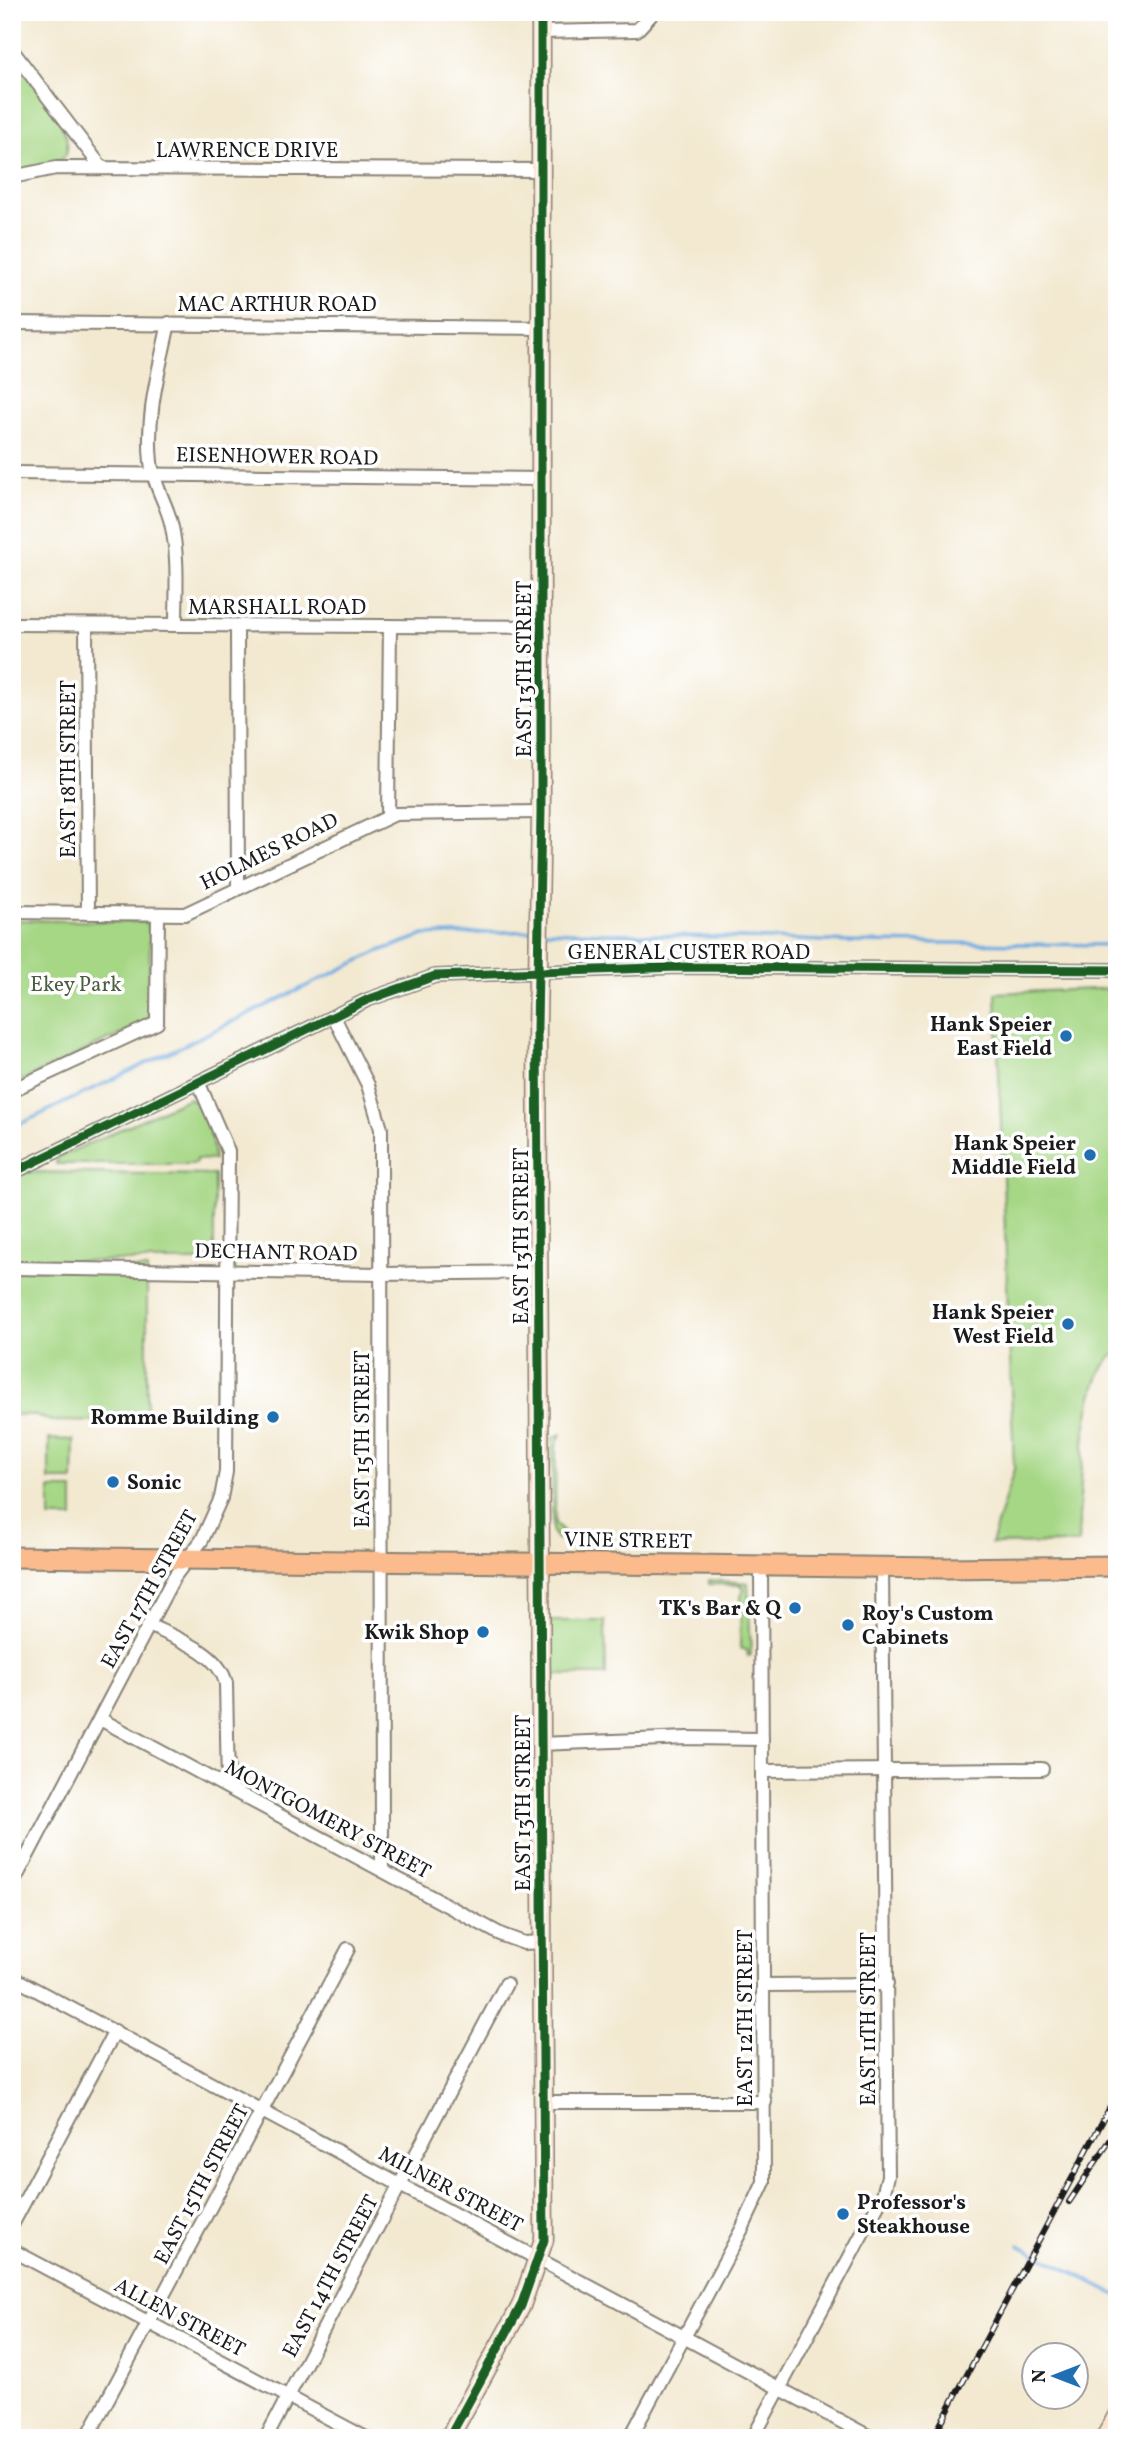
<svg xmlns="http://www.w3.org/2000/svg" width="1129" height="2450" font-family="Vollkorn,serif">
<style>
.green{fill:#a6d785;stroke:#617a50;stroke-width:2}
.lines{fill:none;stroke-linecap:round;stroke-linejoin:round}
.stream{stroke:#6eabe0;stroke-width:3.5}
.street-casing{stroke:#888276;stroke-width:16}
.secondary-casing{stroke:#888276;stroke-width:21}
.primary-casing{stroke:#888276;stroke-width:23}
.street{stroke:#fff;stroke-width:12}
.secondary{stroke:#fde4d1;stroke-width:18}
.primary{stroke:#fbbb8c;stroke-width:19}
.rail-casing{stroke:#1c1c1c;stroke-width:6}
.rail{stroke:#fff;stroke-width:3.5;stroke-dasharray:10;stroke-linecap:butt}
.cycleway-casing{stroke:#fff;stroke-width:13}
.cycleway{stroke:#1b5e20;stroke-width:9}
.poi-dot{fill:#1f6fb2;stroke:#fff;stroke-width:2.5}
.labels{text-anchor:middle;stroke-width:7;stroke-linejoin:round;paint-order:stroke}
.street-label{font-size:21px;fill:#1c1c1c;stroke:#fff}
.park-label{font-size:21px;fill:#4c5d41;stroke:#fff}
.poi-label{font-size:21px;font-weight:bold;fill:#1c1c1c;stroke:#fff;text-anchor:end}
</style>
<rect width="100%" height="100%" fill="#fff"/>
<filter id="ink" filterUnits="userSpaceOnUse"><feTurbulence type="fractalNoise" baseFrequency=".0143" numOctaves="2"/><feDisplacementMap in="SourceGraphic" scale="14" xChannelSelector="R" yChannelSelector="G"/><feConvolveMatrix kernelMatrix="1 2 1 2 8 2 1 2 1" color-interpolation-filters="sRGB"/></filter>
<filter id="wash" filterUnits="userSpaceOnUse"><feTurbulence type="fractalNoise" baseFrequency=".00686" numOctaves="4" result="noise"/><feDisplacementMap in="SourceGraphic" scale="28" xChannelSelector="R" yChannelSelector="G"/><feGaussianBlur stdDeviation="1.57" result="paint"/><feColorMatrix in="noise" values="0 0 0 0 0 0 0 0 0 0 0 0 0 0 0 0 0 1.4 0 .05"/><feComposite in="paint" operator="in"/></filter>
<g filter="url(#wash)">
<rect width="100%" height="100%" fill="#f3e9d1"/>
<g class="green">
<path d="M12 50C25 69 84 138 63 158 51 169 28 172 12 177Z"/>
<polygon points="12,920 145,922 150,929 149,1015 147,1022 12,1085"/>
<path d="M1117 988V1353C1079 1372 1081 1502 1078 1543L991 1544 1014 1469 996 993Z"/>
<path d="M189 1098C206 1109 213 1141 214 1160L196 1159 195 1164H56L57 1158Z"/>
<polygon points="24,1172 214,1175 214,1257 211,1261 12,1261 12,1178"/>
<polygon points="12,1268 147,1269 147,1413 115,1413 114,1422 51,1421 35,1415 12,1415"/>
<polygon points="561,1434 556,1446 555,1524 564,1533 591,1533 589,1540 558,1540 552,1532 552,1438"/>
<polygon points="49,1439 74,1440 73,1480 49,1480"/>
<rect x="50" y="1489" width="23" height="29"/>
<polygon points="709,1580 748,1583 751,1655 748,1656 747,1650 740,1648 741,1597 744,1589 741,1585 709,1584"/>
<polygon points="550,1621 605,1621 606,1675 551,1675"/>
</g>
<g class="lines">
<g class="stream">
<polyline points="545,931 851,942 1117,945"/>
<polyline points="12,1128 377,952 424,935 534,931"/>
<polyline points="1019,2245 1117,2295"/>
</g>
</g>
</g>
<g filter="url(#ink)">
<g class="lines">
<defs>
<g id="street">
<polyline points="541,32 637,30 654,12"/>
<polyline points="12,50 102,168"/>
<polyline points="12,177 56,168 541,170"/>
<polyline points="12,323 541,328"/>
<path d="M169 323C159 370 146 414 151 462 153 484 166 502 171 523 179 556 176 591 176 625"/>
<polyline points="12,473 541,479"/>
<polyline points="12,624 541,627"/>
<polyline points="86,625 88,913"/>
<polyline points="237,626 238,888"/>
<polyline points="388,816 390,626"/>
<polyline points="12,912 185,914 395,814 541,812"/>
<polyline points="334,1017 368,1085 381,1129 382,1870"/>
<polyline points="12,1090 157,1023 158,914"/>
<polyline points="12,1173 367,1000 435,976 678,967 1117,970"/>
<polyline points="12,1268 381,1274 539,1272"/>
<path d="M149 1625C176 1639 218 1651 226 1683L228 1787"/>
<polyline points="100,1719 502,1935 524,1943 541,1942"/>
<polyline points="540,1744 687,1738 762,1739"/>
<polyline points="762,1771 1042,1769"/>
<polyline points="12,1885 174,1577 202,1540 221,1498 226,1472 228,1151 199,1084"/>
<polyline points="12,1977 872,2438"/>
<polyline points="764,1985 887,1984"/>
<polyline points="543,2102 765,2102"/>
<polyline points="12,2225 115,2031"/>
<polyline points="12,2250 366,2438"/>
<polyline points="87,2438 348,1949"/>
<polyline points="266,2438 506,1984"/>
<polyline points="630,2438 743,2227 764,2182 761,1565"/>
<polyline points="753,2438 883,2195 888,2176 882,1567"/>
</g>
<g id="secondary">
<polyline points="449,2438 521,2306 544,2240 537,1027 541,812 541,12"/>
<polyline points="1105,2438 1117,2416"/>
</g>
<polyline id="primary" points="12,1557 945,1568 1117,1566"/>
</defs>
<use href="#street" class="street-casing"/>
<use href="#secondary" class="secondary-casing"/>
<use href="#primary" class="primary-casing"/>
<use href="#street" class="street"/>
<use href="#secondary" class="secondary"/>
<use href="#primary" class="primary"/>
<defs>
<g id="rail">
<polyline points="1069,2202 1117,2130"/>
<polyline points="933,2438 1117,2094"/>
</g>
</defs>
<use href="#rail" class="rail-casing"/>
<use href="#rail" class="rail"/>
<defs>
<g id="cycleway">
<polyline points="12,1173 367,1000 435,976 678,967 1117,970"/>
<polyline points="449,2438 521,2306 544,2240 537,1027 541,812 541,12"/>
</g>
</defs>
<use href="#cycleway" class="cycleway-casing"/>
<use href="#cycleway" class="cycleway"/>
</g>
</g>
<g class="poi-dot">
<circle cx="1066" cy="1036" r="7"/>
<circle cx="1090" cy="1155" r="7"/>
<circle cx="1068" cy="1324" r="7"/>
<circle cx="273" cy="1417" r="7"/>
<circle cx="113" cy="1482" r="7"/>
<circle cx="795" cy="1608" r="7"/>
<circle cx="848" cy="1625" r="7"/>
<circle cx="483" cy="1632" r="7"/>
<circle cx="843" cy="2214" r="7"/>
</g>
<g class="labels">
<g class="street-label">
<text x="247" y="157">LAWRENCE DRIVE</text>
<text x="277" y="311">MAC ARTHUR ROAD</text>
<text transform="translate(277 456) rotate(1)" y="7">EISENHOWER ROAD</text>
<text x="277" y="614">MARSHALL ROAD</text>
<text transform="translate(524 669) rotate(-90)" y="7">EAST 13TH STREET</text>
<text transform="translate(68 769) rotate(-90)" y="7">EAST 18TH STREET</text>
<text transform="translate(269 851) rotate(-26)" y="7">HOLMES ROAD</text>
<text x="689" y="959">GENERAL CUSTER ROAD</text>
<text transform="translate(521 1236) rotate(-90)" y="7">EAST 13TH STREET</text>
<text transform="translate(276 1252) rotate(1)" y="7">DECHANT ROAD</text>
<text transform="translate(362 1439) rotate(-90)" y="7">EAST 15TH STREET</text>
<text transform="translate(628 1540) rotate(1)" y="7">VINE STREET</text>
<text transform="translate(149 1589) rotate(-61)" y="7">EAST 17TH STREET</text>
<text transform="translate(523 1803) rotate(-90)" y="7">EAST 13TH STREET</text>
<text transform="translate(328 1819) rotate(28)" y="7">MONTGOMERY STREET</text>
<text transform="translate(745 2018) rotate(-90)" y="7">EAST 12TH STREET</text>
<text transform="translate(868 2019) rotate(-90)" y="7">EAST 11TH STREET</text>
<text transform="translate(201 2184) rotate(-62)" y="7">EAST 15TH STREET</text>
<text transform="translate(451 2189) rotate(28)" y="7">MILNER STREET</text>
<text transform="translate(330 2276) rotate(-62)" y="7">EAST 14TH STREET</text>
<text transform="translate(180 2317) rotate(28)" y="7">ALLEN STREET</text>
</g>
<g class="park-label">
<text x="76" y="991">Ekey Park</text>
</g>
<g class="poi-label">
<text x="1052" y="1031">Hank Speier<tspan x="1052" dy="24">East Field</tspan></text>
<text x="1076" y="1150">Hank Speier<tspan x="1076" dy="24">Middle Field</tspan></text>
<text x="1054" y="1319">Hank Speier<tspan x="1054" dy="24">West Field</tspan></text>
<text x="259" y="1424">Romme Building</text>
<text x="127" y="1489" text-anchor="start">Sonic</text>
<text x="781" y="1615">TK's Bar &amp; Q</text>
<text x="862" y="1620" text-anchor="start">Roy's Custom<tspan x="862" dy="24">Cabinets</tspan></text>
<text x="469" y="1639">Kwik Shop</text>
<text x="857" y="2209" text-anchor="start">Professor's<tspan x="857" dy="24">Steakhouse</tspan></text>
</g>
</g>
<rect width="1129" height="2450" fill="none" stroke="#fff" stroke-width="42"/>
<g transform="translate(1055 2376) rotate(270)"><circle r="33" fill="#ffffff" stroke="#a4a4a4" stroke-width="2"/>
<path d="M0-5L12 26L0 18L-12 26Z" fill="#1f6fb2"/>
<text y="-10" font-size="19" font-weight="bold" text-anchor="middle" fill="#1c1c1c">N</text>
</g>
</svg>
